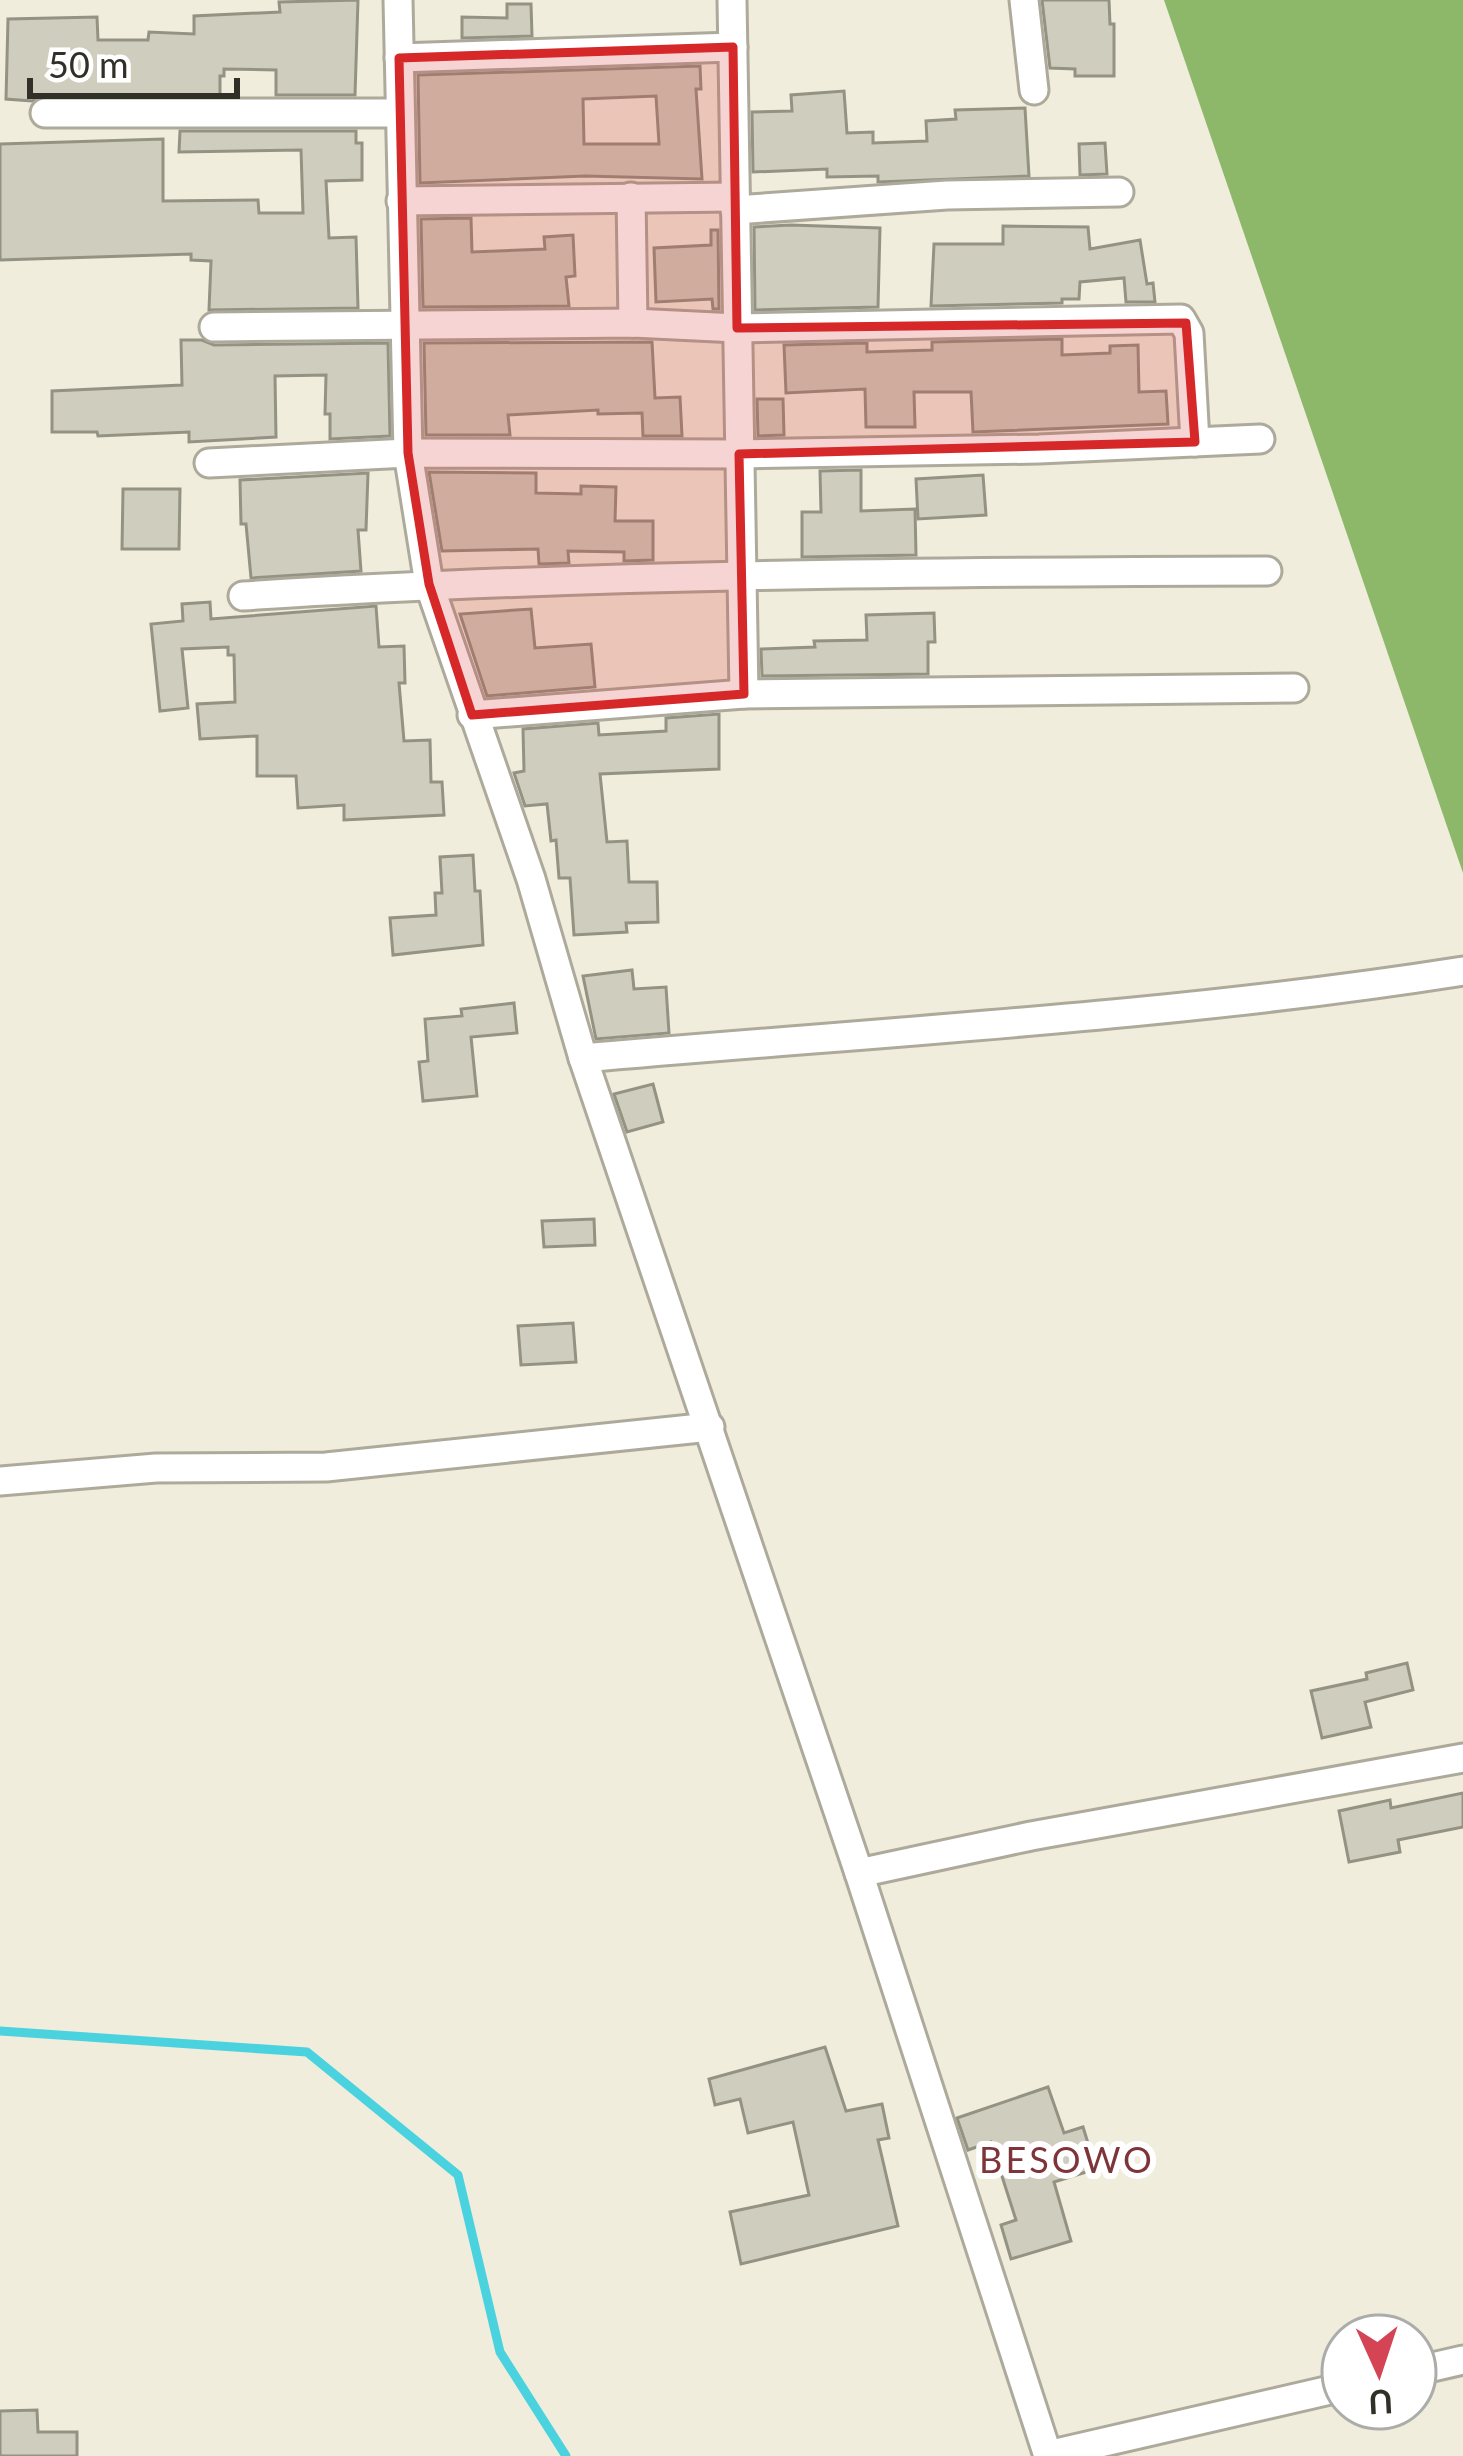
<svg xmlns="http://www.w3.org/2000/svg" width="1463" height="2456" font-family="Lato,sans-serif">
<style>
.forest{fill:#8db86a}
.lines{fill:none;stroke-linecap:round;stroke-linejoin:round}
.stream{stroke:#4bd2df;stroke-width:9}
.building{fill:#cfcdbd;stroke:#949283;stroke-width:3;fill-rule:evenodd}
.minor-casing{stroke:#adaa9b;stroke-width:33}
.minor{stroke:#fff;stroke-width:27}
.marked{fill:#d62828;fill-opacity:0.2;stroke:#d62828;stroke-width:9;stroke-linejoin:round}
.labels{text-anchor:middle;stroke-width:12;stroke-linejoin:round;paint-order:stroke}
.quarter-label{font-size:36px;letter-spacing:3px;fill:#7d353a;stroke:#fff}
</style>
<rect width="100%" height="100%" fill="#f0eddd"/>
<polygon class="forest" points="1164,0 1463,0 1463,873"/>
<g class="lines">
<polyline class="stream" points="0,2031 307,2052 458,2175 500,2352 566,2456"/>
</g>
<g class="building">
<polygon points="358,0 355,95 276,95 276,70 224,69 224,76 220,76 220,95 45,95 32,101 6,99 8,19 97,17 98,40 148,40 149,32 194,34 194,16 280,12 279,2"/>
<polygon points="1042,0 1109,0 1110,24 1114,24 1114,76 1075,76 1075,69 1050,68"/>
<polygon points="507,4 531,4 532,36 462,38 462,17 507,18"/>
<path d="M700 66 701 89H696L702 179 585 176 420 183 418 75ZM656 96 659 144H584L583 99Z"/>
<polygon points="844,91 847,133 873,132 873,143 927,141 926,121 956,119 955,110 1025,108 1029,176 878,182 878,176 827,177 827,169 753,172 752,112 792,111 791,95"/>
<polygon points="180,131 356,131 356,143 362,143 362,180 326,181 329,238 356,237 358,308 209,310 211,261 191,260 191,254 0,260 0,144 163,139 163,201 258,200 259,213 303,213 301,150 179,152"/>
<polygon points="1105,143 1107,174 1080,175 1079,144"/>
<polygon points="471,218 472,252 545,249 544,237 573,235 575,276 566,277 569,306 423,307 421,219"/>
<polygon points="791,225 880,228 878,307 755,310 754,227"/>
<polygon points="1003,226 1088,227 1090,249 1140,240 1147,284 1153,283 1155,302 1126,302 1124,278 1080,282 1079,299 1062,299 1062,303 931,306 934,244 1003,244"/>
<polygon points="711,230 718,230 719,309 713,309 712,299 656,302 654,248 711,245"/>
<polygon points="1062,339 1062,355 1110,353 1110,346 1138,345 1139,392 1166,391 1168,424 973,432 971,392 914,392 915,427 866,427 865,389 786,393 784,345 867,343 867,352 932,350 932,342"/>
<polygon points="181,340 202,340 214,345 388,343 390,436 330,439 330,414 325,414 326,375 275,376 276,437 189,442 189,432 98,436 97,432 52,432 52,391 182,385"/>
<polygon points="652,342 655,398 680,397 682,436 643,436 642,413 598,414 598,410 508,415 510,435 426,435 424,343"/>
<polygon points="757,399 783,399 784,435 758,436"/>
<polygon points="861,470 861,511 915,509 916,555 802,557 802,512 821,512 820,471"/>
<polygon points="429,472 536,473 536,493 581,494 581,486 616,487 615,521 653,521 653,560 624,561 624,552 568,551 569,563 539,564 538,549 442,551"/>
<polygon points="368,473 366,530 358,530 361,571 251,578 246,524 241,524 240,480"/>
<polygon points="983,475 986,515 918,519 916,479"/>
<polygon points="123,489 180,489 179,549 122,549"/>
<polygon points="210,602 211,619 376,606 379,647 404,646 405,683 399,683 404,741 430,740 431,782 442,782 444,815 344,820 344,805 298,808 296,776 257,776 257,736 200,739 197,704 235,702 234,655 228,655 228,647 182,649 188,708 160,711 151,624 183,621 182,604"/>
<polygon points="531,609 535,648 591,644 595,687 487,696 460,614"/>
<polygon points="934,613 935,642 928,642 928,674 762,676 761,649 815,647 814,641 867,640 866,615"/>
<polygon points="719,714 719,769 600,774 607,842 627,841 629,882 657,882 658,922 626,923 627,932 574,935 570,878 559,878 556,840 551,841 547,804 525,806 514,773 524,771 523,729 598,723 599,735 666,731 666,718"/>
<polygon points="473,855 475,891 480,891 483,945 393,955 390,918 436,915 435,893 442,893 440,857"/>
<polygon points="632,970 634,989 666,987 669,1033 596,1039 583,976"/>
<polygon points="514,1003 517,1033 471,1037 477,1096 423,1101 419,1062 428,1061 425,1019 462,1016 461,1009"/>
<polygon points="653,1084 663,1122 627,1132 614,1094"/>
<polygon points="594,1219 595,1245 544,1247 542,1221"/>
<polygon points="573,1323 576,1362 521,1365 518,1326"/>
<polygon points="1407,1663 1413,1690 1365,1702 1371,1727 1322,1738 1311,1691 1367,1679 1366,1673"/>
<polygon points="1463,1793 1463,1827 1398,1840 1400,1852 1349,1862 1339,1811 1390,1800 1391,1808"/>
<polygon points="825,2047 846,2111 882,2104 889,2138 878,2140 898,2226 741,2264 730,2212 809,2195 793,2122 748,2133 740,2099 715,2105 709,2079"/>
<polygon points="1048,2087 1064,2133 1083,2127 1096,2169 1054,2182 1071,2241 1011,2259 1001,2225 1016,2220 991,2142 968,2150 957,2118"/>
<polygon points="37,2410 38,2432 77,2432 77,2456 0,2456 0,2411"/>
</g>
<g class="lines">
<defs>
<g id="minor">
<polyline points="398,0 408,453 429,584 531,879 583,1058 859,1873 1048,2456"/>
<polyline points="732,0 744,694"/>
<polyline points="1024,0 1034,90"/>
<polyline points="399,58 733,47"/>
<polyline points="45,113 400,113"/>
<polyline points="631,197 633,323"/>
<polyline points="401,201 734,197"/>
<polyline points="735,210 947,195 1119,192"/>
<polyline points="214,327 633,323 737,328 1181,319 1189,333 1195,442"/>
<polyline points="209,463 408,453 739,454 1039,449 1260,439"/>
<path d="M243 596C584 574 926 572 1267 571"/>
<polyline points="472,715 744,694 1294,688"/>
<path d="M583 1058C877 1032 1171 1017 1463 971"/>
<polyline points="0,1481 156,1468 326,1467 710,1427"/>
<polyline points="859,1873 1031,1836 1463,1758"/>
<polyline points="1415,2371 1463,2360"/>
<polyline points="1048,2455 1343,2387"/>
</g>
</defs>
<use href="#minor" class="minor-casing"/>
<use href="#minor" class="minor"/>
</g>
<path class="marked" d="M733 47 737 328 1186 323 1195 442 739 454 744 694 472 715 429 584 408 453 399 58Z"/>
<g class="labels">
<g class="quarter-label">
<text x="1067" y="2173">BESOWO</text>
</g>
</g>
<g transform="translate(1379 2372) rotate(177)"><circle r="57" fill="#ffffff" stroke="#acaca9" stroke-width="3"/>
<path d="M0-9L21 45L0 30L-21 45Z" fill="#d44454"/>
<text y="-18" font-size="33" font-weight="bold" text-anchor="middle" fill="#302f28">U</text>
</g>
<path d="M30 78v18h207v-18" fill="none" stroke="#302f28" stroke-width="6"/>
<text x="48" y="78" font-size="36" fill="#302f28" stroke="#ffffff" stroke-width="9" paint-order="stroke">50 m</text>
</svg>
